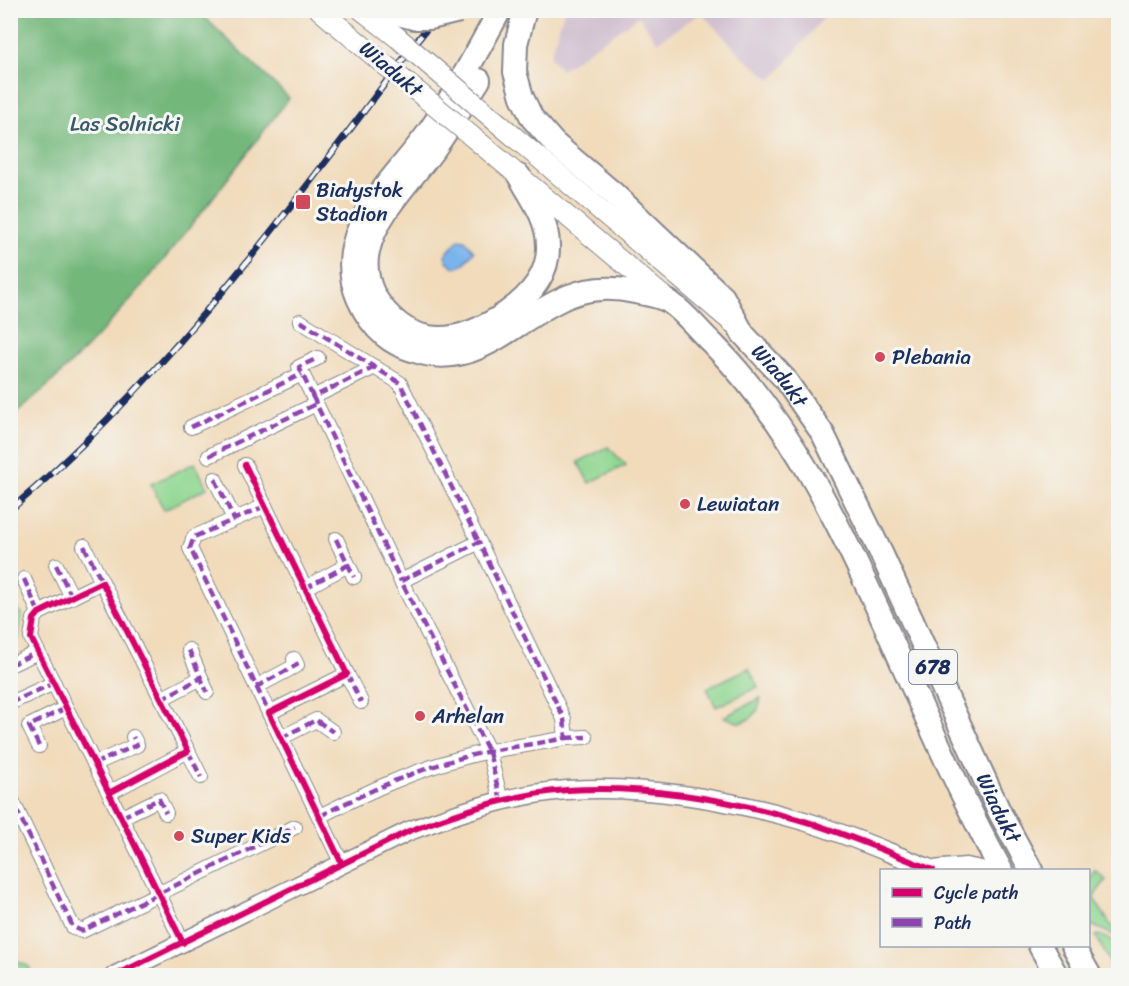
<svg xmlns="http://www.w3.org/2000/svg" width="1129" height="986" font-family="Sriracha,sans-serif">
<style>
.industrial{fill:#cfbdce}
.green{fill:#8fd690;stroke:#558277;stroke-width:1.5}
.forest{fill:#73b77a;stroke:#47736c;stroke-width:1.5}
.water{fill:#79b4ea;stroke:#4a72a4;stroke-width:1.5}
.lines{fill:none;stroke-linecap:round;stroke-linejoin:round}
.minor-casing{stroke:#86858c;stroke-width:16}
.tertiary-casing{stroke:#86858c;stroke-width:21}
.secondary-casing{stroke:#86858c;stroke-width:22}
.primary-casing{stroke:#86858c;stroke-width:26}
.minor{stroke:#fff;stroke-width:14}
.tertiary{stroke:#fff;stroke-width:18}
.secondary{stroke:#fff;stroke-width:20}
.primary{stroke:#fff;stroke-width:22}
.rail-casing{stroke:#1b2f5e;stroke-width:7}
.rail{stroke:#f6f6f2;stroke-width:4.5;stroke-dasharray:14;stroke-linecap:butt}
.secondary-bridge-casing{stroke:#86858c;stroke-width:22;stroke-linecap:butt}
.primary-bridge-casing{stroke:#86858c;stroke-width:26;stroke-linecap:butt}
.secondary-bridge{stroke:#fff;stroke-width:20}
.primary-bridge{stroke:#fff;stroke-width:22}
.quiet{stroke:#8e44ad;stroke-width:4.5;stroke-dasharray:9 4.5;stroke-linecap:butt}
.cycleway-casing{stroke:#f6f6f2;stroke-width:10}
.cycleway{stroke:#d6006c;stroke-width:6}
.poi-dot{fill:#d1495b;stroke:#f6f6f2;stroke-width:2}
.labels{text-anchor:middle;stroke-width:6;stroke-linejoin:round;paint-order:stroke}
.shield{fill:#f6f6f2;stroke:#5d6b8a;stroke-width:1.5}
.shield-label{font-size:20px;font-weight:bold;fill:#1b2f5e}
.street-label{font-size:21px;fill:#1b2f5e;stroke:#f6f6f2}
.park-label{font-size:21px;fill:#38596a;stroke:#f6f6f2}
.poi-label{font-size:21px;fill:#1b2f5e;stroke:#f6f6f2;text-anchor:start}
</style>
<rect width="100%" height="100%" fill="#f6f6f2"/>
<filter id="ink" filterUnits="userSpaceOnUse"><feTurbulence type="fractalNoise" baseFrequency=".0167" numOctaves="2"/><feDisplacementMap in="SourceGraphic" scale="12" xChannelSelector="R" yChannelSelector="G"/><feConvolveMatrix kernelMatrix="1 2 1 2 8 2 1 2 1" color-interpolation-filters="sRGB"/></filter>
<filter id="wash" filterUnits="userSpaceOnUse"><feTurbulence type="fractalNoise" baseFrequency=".008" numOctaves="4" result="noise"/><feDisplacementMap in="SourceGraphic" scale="24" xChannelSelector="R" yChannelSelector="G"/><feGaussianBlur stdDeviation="1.35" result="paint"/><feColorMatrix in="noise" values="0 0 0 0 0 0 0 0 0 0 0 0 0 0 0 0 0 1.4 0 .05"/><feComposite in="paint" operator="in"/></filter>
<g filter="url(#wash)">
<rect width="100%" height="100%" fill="#f1dbbb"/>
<polygon class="industrial" points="564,11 564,10 829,11 772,80 742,56 701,13 657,42 639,16 561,70 550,57"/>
<g class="green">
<polygon points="608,447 626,465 589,483 578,462"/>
<polygon points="195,463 207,488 164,510 151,484"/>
<polygon points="10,594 22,616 18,640 11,644"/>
<polygon points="749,668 758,687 716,707 707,688"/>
<path d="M761 698C758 713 754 718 740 723L724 717Z"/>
<polygon points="1095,870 1106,880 1093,897 1118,937 1089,924 1089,879"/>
<polygon points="1099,935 1118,943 1118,975 1116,975 1096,936"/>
<polygon points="10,958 28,966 34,975 11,975"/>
</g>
<path class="forest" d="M11 10 198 11 289 98C204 209 119 329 11 418Z"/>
<polygon class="water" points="459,239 465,240 474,251 463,265 455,268 447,261 445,255"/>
</g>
<g filter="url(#ink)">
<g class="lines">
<defs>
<g id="minor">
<polyline points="300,321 400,383 479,542"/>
<polyline points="375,367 313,397 401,581"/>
<polyline points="313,397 299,367 318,358"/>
<polyline points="191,427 302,374"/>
<polyline points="209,456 316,404"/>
<polyline points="245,465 347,674 269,713 342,864"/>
<polyline points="215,479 234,519"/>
<polyline points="265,506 194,537 190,548 269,713"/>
<polyline points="336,539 354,577"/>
<polyline points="84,546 102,582"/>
<polyline points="56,565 72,597"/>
<polyline points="24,579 39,613"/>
<polyline points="305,588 348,565"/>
<polyline points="189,650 207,692"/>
<polyline points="10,665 38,652"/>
<polyline points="347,674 361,702"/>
<polyline points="256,687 297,665 294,659"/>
<polyline points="161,699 201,678"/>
<polyline points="10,703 54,683"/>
<polyline points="281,738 316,720 333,732"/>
<polyline points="566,738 586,737"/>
<polyline points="39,746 29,726 66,708"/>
<polyline points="188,751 201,777"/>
<polyline points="94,764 137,745 133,737"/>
<polyline points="109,793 31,638 34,619 39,613 102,582 188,751 109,793 183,943"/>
<polyline points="10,796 73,927 82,931 295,827"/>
<path d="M320 816C367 792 414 770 465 757 498 748 532 745 566 738L564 719 479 542 401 581 489 752 501 801"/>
<polyline points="122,817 159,799 166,813"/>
</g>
<g id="tertiary">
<polyline points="932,870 966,867 981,870"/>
<path d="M114 976 409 831C460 812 512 794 567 790 642 785 725 799 797 819 843 832 889 853 933 870"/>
</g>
<g id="secondary">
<polyline points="320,10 379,60"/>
<polyline points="362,10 398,38"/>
<polyline points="498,123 733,323"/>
<polyline points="481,144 665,298"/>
</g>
<g id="primary">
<polyline points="382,10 414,18"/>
<path d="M500 10C477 52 455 93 428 133 393 182 330 231 358 298 364 312 373 326 385 336 393 343 405 348 415 351 477 372 516 317 569 296 590 288 613 287 635 292 645 294 659 296 668 301 684 311 698 330 712 343 791 423 839 523 885 625 922 708 958 791 1001 870"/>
<path id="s1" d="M525 10 516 44 515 72 522 97 532 118 555 144 614 194 723 297 743 334 784 378 823 434 882 555 1000 813 1031 870"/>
<path d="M479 80C465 102 452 124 437 145 414 178 377 211 368 251 364 269 369 289 379 303 415 353 462 343 506 313 529 297 549 276 548 246 548 220 532 198 519 176"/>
<polyline points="1040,946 1057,976"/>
<polyline points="1073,946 1090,976"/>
</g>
</defs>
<use href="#minor" class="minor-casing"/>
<use href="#tertiary" class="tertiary-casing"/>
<use href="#secondary" class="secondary-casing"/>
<use href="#primary" class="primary-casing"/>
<use href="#minor" class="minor"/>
<use href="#tertiary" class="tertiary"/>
<use href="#secondary" class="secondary"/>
<use href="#primary" class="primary"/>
<defs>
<path id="rail" d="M10 510C180 367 306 185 441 10"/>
</defs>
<use href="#rail" class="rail-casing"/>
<use href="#rail" class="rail"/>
<defs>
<g id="secondary-bridge">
<polyline points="398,38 498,123"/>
<polyline points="379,60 481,144"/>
</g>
<polyline id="primary-bridge" points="414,18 430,18 459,11"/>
</defs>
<use href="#secondary-bridge" class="secondary-bridge-casing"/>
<use href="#primary-bridge" class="primary-bridge-casing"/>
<use href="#secondary-bridge" class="secondary-bridge"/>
<use href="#primary-bridge" class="primary-bridge"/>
<g class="quiet">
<polyline points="300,321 400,383 479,542"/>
<polyline points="375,367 313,397 401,581"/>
<polyline points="313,397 299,367 318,358"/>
<polyline points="191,427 302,374"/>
<polyline points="209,456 316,404"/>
<polyline points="215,479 234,519"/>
<polyline points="265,506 194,537 190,548 269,713"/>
<polyline points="336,539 354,577"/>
<polyline points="84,546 102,582"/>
<polyline points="56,565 72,597"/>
<polyline points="24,579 39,613"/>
<polyline points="305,588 348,565"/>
<polyline points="189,650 207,692"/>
<polyline points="10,665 38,652"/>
<polyline points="347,674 361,702"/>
<polyline points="256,687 297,665 294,659"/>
<polyline points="161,699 201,678"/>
<polyline points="10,703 54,683"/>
<polyline points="281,738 316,720 333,732"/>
<polyline points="566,738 586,737"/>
<polyline points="39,746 29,726 66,708"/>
<polyline points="188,751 201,777"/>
<polyline points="94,764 137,745 133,737"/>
<polyline points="10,796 73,927 82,931 295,827"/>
<path d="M320 816C367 792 414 770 465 757 498 748 532 745 566 738L564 719 479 542 401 581 489 752 501 801"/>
<polyline points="122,817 159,799 166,813"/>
</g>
<defs>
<g id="cycleway">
<polyline points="245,465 347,674 269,713 342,864"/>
<polyline points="109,793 31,638 34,619 39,613 102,582 188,751 109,793 183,943"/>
<path d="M114 976 409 831C460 812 512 794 567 790 642 785 725 799 797 819 843 832 889 853 933 870"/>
</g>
</defs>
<use href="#cycleway" class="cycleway-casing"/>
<use href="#cycleway" class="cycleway"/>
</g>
</g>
<g class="poi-dot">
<rect x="295" y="194" width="16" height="16" rx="3"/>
<circle cx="880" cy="357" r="6"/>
<circle cx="685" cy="504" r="6"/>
<circle cx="420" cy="716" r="6"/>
<circle cx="179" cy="836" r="6"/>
</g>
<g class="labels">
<rect class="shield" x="909" y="650" width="48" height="34" rx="4.5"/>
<g class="shield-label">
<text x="933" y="674">678</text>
</g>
<g class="street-label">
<text transform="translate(391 69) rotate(40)" y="7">Wiadukt</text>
<text dy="7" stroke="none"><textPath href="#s1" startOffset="472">Wiadukt</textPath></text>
<text dy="7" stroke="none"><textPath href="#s1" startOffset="958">Wiadukt</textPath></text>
</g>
<g class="park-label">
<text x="125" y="131">Las Solnicki</text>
</g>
<g class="poi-label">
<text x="316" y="197">Białystok<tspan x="316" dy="24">Stadion</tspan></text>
<text x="892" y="364">Plebania</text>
<text x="697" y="511">Lewiatan</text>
<text x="432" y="723">Arhelan</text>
<text x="191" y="843">Super Kids</text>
</g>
</g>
<rect width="1129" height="986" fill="none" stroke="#f6f6f2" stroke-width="36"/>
<rect x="880" y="869" width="210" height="78" fill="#f6f6f2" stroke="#9ea6b7" stroke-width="1.5"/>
<rect x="892" y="888" width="30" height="9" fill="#d6006c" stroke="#9ea6b7" stroke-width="1.5"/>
<text x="934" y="899" font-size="18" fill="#1b2f5e">Cycle path</text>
<rect x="892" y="918" width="30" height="9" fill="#8e44ad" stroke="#9ea6b7" stroke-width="1.5"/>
<text x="934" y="929" font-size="18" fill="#1b2f5e">Path</text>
</svg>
